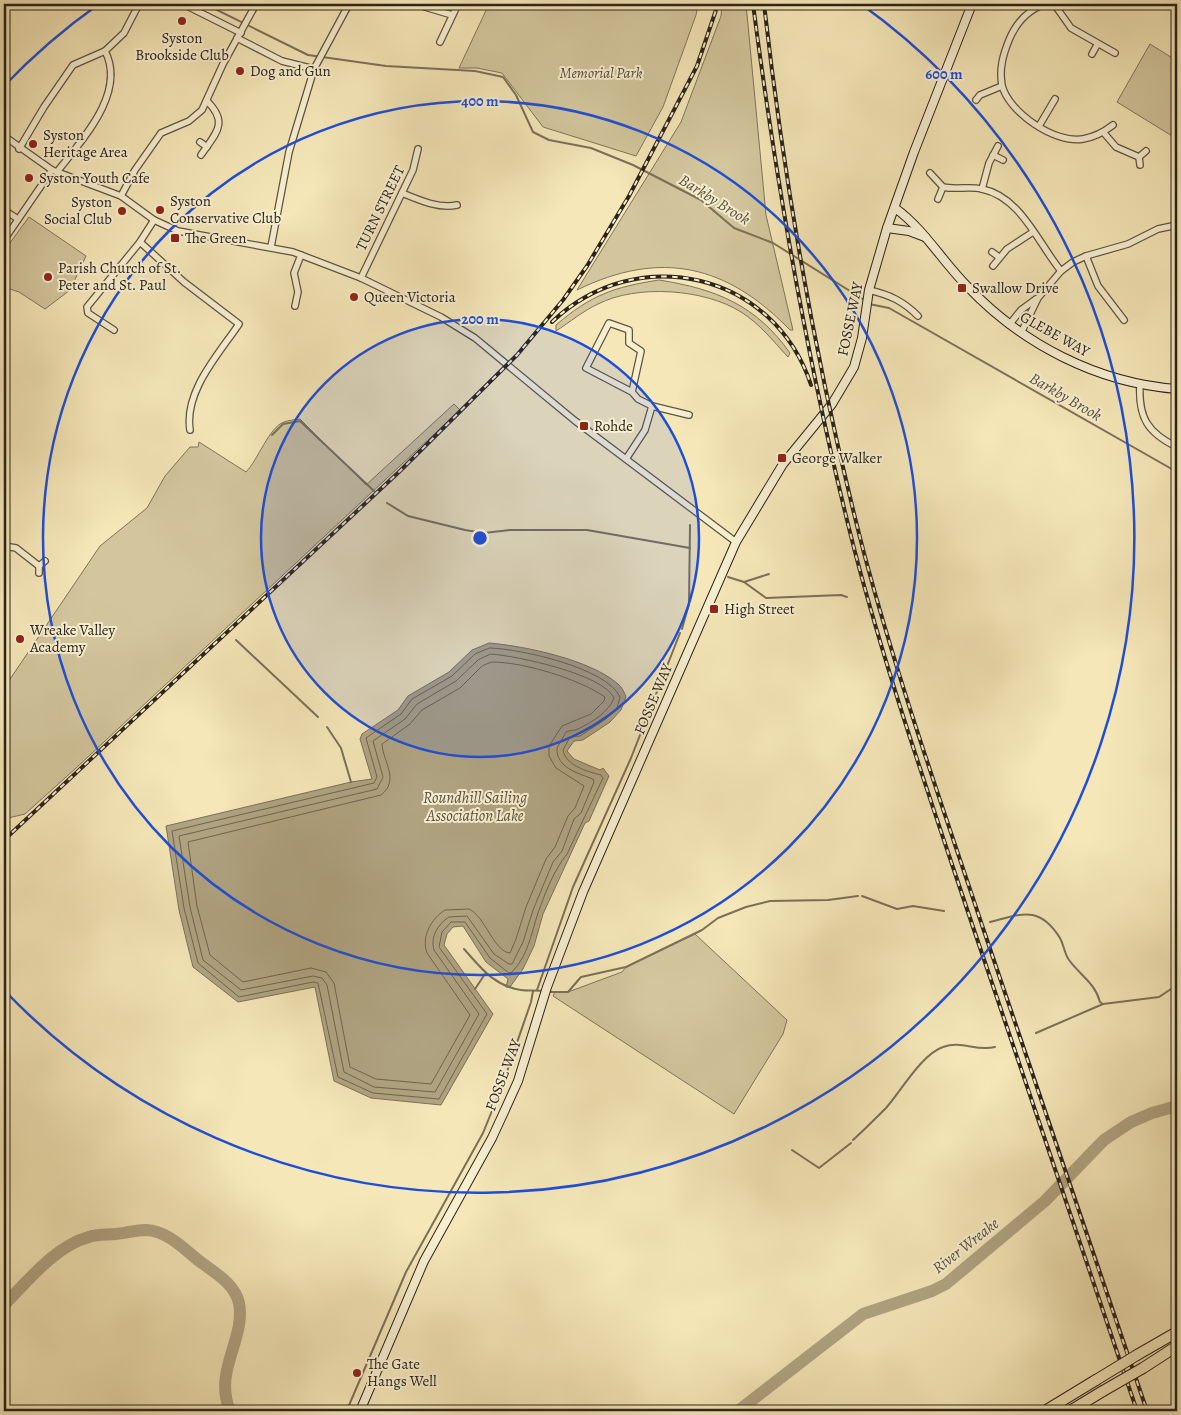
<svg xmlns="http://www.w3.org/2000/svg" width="1181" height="1415" font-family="Alegreya,serif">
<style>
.green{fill:#d3c69d;stroke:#7f745b}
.water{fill:#b0a482;stroke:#7b7058}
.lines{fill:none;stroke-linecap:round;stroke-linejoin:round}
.shore{stroke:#6e644e;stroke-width:1}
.stream{stroke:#7b7058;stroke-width:2}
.river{stroke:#b0a482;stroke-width:12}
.street-casing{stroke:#5e5441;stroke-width:8}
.secondary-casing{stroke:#2b2319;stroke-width:10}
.highway-casing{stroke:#2b2319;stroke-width:12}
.street{stroke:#f8efd1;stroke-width:5.5}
.secondary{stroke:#f8efd1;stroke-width:8}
.highway{stroke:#f5e7b8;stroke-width:10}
.rail-casing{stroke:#2b2319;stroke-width:4}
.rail{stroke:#f8efd1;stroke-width:2;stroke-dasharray:5.5;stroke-linecap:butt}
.highway-bridge-casing{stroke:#2b2319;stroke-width:12;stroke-linecap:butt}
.highway-bridge{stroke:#f5e7b8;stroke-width:10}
.ring{fill:none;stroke:#1d4ed8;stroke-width:2.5}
.poi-dot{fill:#8f2418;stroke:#f8efd1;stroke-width:2}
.labels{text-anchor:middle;stroke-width:4;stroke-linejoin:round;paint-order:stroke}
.poi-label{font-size:15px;fill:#2b2319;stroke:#f8efd1;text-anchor:start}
.park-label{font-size:15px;font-style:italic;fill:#554c3a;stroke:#f8efd1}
.street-label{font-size:15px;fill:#2b2319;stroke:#f8efd1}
.water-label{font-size:16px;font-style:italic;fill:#5a503e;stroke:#f8efd1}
.centre{fill:#1d4ed8;stroke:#f8efd1;stroke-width:2.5}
.ring-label{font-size:15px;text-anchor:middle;font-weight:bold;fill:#1d4ed8;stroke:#f8efd1;stroke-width:4;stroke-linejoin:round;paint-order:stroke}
</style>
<rect width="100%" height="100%" fill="#f5e7b8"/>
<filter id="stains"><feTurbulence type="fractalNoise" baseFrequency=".004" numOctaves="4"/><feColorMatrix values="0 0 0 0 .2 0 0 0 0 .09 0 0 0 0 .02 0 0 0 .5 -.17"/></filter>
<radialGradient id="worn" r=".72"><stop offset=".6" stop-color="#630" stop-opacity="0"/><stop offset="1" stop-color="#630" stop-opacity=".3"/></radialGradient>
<g class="green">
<polygon points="489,4 698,4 696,15 663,107 636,156 543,127 502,73 477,68 459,68"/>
<path d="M722 4H746L766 215 793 330H790C727 265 661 249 577 290L681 122 721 16Z"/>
<polygon points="1150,44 1177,61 1177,139 1117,102"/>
<polygon points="29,217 86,256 70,290 45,309 19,292 4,287 4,251"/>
<path d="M659 280C716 289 756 305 790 353L788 357C773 341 760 324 741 312 705 289 637 284 598 304 583 311 570 322 556 331V325C591 295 614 287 659 280Z"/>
<path d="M454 404 460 410 75 769 25 814 4 819V688L100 546 147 508 165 476 190 447H198L199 442 246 472C258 460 269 427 284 422 289 420 295 420 300 419L366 485Z"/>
<polygon points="695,934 787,1020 783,1034 734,1114 553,996 555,992 568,992 622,972 626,967"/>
</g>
<path class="water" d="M489 643C525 646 591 660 618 684 622 687 624 692 626 697L621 710 610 722 583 740 574 741 567 751 574 759 600 770 603 768 609 776 589 821 585 823 543 914 534 946 523 969 510 987H506L508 979 486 962 463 926 453 927 447 934 444 945 493 1014 441 1105 371 1098 334 1081 315 987 238 1002 193 967 179 910 166 826 351 782 372 779 360 739 362 734 398 710 408 696 449 672 472 650Z"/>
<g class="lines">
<g class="shore">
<path d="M490 648C521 649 607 668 620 697L617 708 606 719 580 736 570 737 563 750C565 765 588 772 601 775L603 778 567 854C554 870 545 893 538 913 531 934 528 956 512 972L509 973 490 958 465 922H451L442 932 439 947 487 1014 439 1099 373 1093 338 1077 318 983 313 982 239 997 198 963 184 908 172 831 374 783 377 777 366 738 401 714 412 699 452 676 475 654Z"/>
<path d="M491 654C517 656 603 674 614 698 608 713 592 722 578 729 574 731 570 730 566 732L557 748C556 768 578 773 593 779L594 782 581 813 574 819 562 851 553 862 533 910 523 942 512 964H509L494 954 467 916 449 917C438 924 430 937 434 950L479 1014 435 1092 374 1087 344 1072 327 985 322 978 313 976 241 990 203 960 190 907 179 836 377 789 383 777 373 741 405 719 417 704 456 681 478 660Z"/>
<path d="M492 662C524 662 579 679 605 697L604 701 591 714 562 726 549 746V756L556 768 584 786 575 808 568 816 555 847 546 859 526 907 516 939 510 953C494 952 485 916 469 909L445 910C431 919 421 937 427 953L470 1015 431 1084 376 1079 350 1067 334 983 326 972 311 968 243 982 210 955 197 906 188 842 381 795C400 780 383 762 382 744L410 724 422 710 460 688 482 666Z"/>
</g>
<g class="stream">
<polyline points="205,4 308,55 386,66 475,71 503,77 516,95 533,132 549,140 591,148 633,165 701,200 734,228 773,243 866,301"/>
<polyline points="869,304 889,308 1177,472"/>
<polyline points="272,435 283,424 300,421 374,491"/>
<polyline points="387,503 408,516 465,530 484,533 510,530 587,530 690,548"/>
<polyline points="728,577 744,582 766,598 841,595 847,597"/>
<polyline points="744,582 769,574"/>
<polyline points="682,629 689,604 690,525"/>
<polyline points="236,640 318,717"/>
<polyline points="327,727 341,748 351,782"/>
<polyline points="862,896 897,909 913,906 944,911"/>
<path d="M990 922C1022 914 1039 905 1060 938 1064 945 1064 953 1069 960 1080 975 1095 983 1100 1002L1103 1004 1159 997 1177 985"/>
<path d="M464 949C481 968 494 986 521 990 528 991 537 990 545 991"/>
<polyline points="475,989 485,974"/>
<polyline points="537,990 573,887 631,758 680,633"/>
<polyline points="549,992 568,992 581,977 626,967 702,930 718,918 746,907 770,901 828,900 858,896"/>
<polyline points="1036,1033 1103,1004"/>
<path d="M853 1140C864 1130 875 1119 886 1108 901 1091 922 1054 943 1047 962 1040 976 1052 995 1047"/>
<polyline points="792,1150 819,1168 851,1143"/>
<polyline points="347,1410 406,1272 483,1133 502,1086 531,1002 533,991"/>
</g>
<g class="river">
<path d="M4 1305C28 1281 55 1246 89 1237 97 1234 107 1235 116 1234 126 1233 136 1230 146 1230 167 1231 182 1247 198 1260 212 1271 235 1283 239 1303 246 1339 213 1371 230 1411"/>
<polyline points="738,1411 863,1314 932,1291 946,1284 1045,1201 1104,1140 1131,1122 1152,1113 1177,1106"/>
</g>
<defs>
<g id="street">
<polyline points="183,4 241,33"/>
<polyline points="415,4 452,15"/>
<path d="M1045 4C1028 10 1016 23 1009 40 1003 55 999 69 1002 85 1008 112 1055 144 1083 139 1095 137 1104 132 1113 125"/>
<polyline points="1054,4 1071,28 1115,53"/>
<polyline points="1176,4 1177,4"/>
<polyline points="1176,15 1177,12"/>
<polyline points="237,38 282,61 314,69"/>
<polyline points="440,42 458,4"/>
<polyline points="1092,54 1097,45"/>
<polyline points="976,100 980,95 1002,86"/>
<polyline points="1039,126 1055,99"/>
<polyline points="1104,133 1116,147 1139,157"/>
<polyline points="4,136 52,170 121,196 154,220 178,231 293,252 361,278 441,317 475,338 574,420 736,542"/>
<polyline points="200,142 207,147"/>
<polyline points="19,149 44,107 73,65 105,51"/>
<path d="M201 155C216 133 229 123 207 101"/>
<polyline points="993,155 1003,160"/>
<polyline points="1140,165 1139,157 1146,151"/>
<path d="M57 172C81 141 127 93 105 51L124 33 139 4"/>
<path d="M930 173 943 187C956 190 969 186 982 189 1021 197 1038 243 1061 271"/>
<polyline points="982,189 989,163 998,146"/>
<path d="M402 193C419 200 439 209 457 205"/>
<polyline points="121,196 135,170 161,133 189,121 202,110 223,64 256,4"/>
<polyline points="938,199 943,187"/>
<polyline points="4,210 18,219"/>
<polyline points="4,240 52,170"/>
<path d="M140 242 184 282 239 324C219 354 184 391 190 430"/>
<polyline points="271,247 289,152 314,69 349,4"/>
<polyline points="992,252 999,257"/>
<polyline points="1086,256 1098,286 1124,320"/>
<polyline points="993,266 1007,249 1033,232"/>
<polyline points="361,278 413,170 418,149"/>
<path d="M869 290C890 295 903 301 918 316"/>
<polyline points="295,306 298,292 294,273 301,255"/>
<polyline points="1009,325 1021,310 1036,299"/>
<polyline points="114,330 88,313 87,307 140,242 154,220"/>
<polyline points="1021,333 1038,298 1061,271 1073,262 1086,256 1128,244 1158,229 1177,225"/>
<path d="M1140 384C1138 418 1148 433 1177 447"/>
<polyline points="652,406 689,415"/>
<polyline points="626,459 645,430 652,406 638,399 632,392 641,351 629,343 629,330 609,323 586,368 632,392"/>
<polyline points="4,546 16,548 39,566"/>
<polyline points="39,573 39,566 45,561"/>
</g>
<g id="secondary">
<path d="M895 208C924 229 942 261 967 286 1022 344 1097 383 1177 389"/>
<polyline points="887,228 909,231 925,237"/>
<polyline points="360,1411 424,1261 492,1138 504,1112 518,1081 547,987 583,892 736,542 783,464 832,404 854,367 862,338 869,290 887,228 914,152 972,4"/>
</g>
<g id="highway">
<polyline points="1137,1355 1177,1332"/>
<polyline points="1143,1368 1177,1346"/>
<polyline points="1045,1411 1096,1380"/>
<polyline points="1070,1411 1103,1391"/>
</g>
</defs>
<use href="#street" class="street-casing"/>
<use href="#secondary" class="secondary-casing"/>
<use href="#highway" class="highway-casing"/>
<use href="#street" class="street"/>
<use href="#secondary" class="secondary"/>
<use href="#highway" class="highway"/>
<defs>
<g id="rail">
<path d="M753 4C777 189 809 372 855 552 888 678 931 801 972 924 1027 1086 1082 1249 1137 1411"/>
<path d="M764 4C785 189 817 372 864 553 898 681 942 805 984 931 1038 1091 1092 1251 1147 1411"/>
<path d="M552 322C637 241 774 272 811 385"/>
<polyline points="4,840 400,471 517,355 563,300 587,266 629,196 697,66 718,4"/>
</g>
</defs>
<use href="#rail" class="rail-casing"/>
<use href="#rail" class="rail"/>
<defs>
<g id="highway-bridge">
<polyline points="1096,1380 1137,1355"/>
<polyline points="1103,1391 1143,1368"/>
</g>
</defs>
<use href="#highway-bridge" class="highway-bridge-casing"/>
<use href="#highway-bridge" class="highway-bridge"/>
</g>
<circle cx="480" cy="538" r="219" fill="#1d4ed8" fill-opacity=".12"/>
<g class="ring">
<circle cx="480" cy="538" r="219"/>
<circle cx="480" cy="538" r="437"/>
<path d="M4 86A656 656 0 0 1 99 4M861 4A656 656 0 1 1 4 990"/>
</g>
<g class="poi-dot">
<circle cx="182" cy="21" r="5"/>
<circle cx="240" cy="71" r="5"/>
<circle cx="33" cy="144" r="5"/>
<circle cx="29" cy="178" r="5"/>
<circle cx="160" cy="210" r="5"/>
<circle cx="122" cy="211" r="5"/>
<rect x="170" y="233" width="10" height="10" rx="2.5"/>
<circle cx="48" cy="277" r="5"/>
<rect x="957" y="283" width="10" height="10" rx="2.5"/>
<circle cx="354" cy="297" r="5"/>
<rect x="579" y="421" width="10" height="10" rx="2.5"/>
<rect x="777" y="453" width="10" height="10" rx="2.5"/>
<rect x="709" y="604" width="10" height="10" rx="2.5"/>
<circle cx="20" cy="639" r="5"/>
<circle cx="357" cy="1373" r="5"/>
</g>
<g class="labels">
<g class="poi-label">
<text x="182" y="43" text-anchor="middle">Syston<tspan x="182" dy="17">Brookside Club</tspan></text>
<text x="250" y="76">Dog and Gun</text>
<text x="43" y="140">Syston<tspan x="43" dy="17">Heritage Area</tspan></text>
<text x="39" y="183">Syston Youth Cafe</text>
<text x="170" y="206">Syston<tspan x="170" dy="17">Conservative Club</tspan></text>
<text x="112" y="207" text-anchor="end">Syston<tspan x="112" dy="17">Social Club</tspan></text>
<text x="185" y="243">The Green</text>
<text x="58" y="273">Parish Church of St.<tspan x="58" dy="17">Peter and St. Paul</tspan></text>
<text x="972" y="293">Swallow Drive</text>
<text x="364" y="302">Queen Victoria</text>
<text x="594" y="431">Rohde</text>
<text x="792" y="463">George Walker</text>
<text x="724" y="614">High Street</text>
<text x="30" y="635">Wreake Valley<tspan x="30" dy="17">Academy</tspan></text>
<text x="367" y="1369">The Gate<tspan x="367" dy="17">Hangs Well</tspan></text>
</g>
<g class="park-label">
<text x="601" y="78">Memorial Park</text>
</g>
<g class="street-label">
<text transform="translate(380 208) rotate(-64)" y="5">TURN STREET</text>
<text transform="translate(850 319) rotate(-78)" y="5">FOSSE WAY</text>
<text transform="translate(1055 334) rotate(29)" y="5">GLEBE WAY</text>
<text transform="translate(653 699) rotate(-67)" y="5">FOSSE WAY</text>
<text transform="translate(503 1075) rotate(-69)" y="5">FOSSE WAY</text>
</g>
<g class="water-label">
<text transform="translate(715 199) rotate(32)" y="6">Barkby Brook</text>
<text transform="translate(1066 396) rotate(30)" y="6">Barkby Brook</text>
<text x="475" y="803">Roundhill Sailing<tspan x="475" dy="18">Association Lake</tspan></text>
<text transform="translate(965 1245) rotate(-38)" y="6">River Wreake</text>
</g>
</g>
<circle cx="480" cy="538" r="8" class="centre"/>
<g class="ring-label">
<text x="944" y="79">600 m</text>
<text x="480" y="106">400 m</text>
<text x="480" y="324">200 m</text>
</g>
<rect width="1181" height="1415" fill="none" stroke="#f5e7b8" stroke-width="20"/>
<rect x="5" y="5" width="1171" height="1405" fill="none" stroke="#2b2319" stroke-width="2.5"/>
<rect x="10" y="10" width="1161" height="1395" fill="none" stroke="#2b2319"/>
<rect width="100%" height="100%" filter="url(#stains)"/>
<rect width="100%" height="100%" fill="url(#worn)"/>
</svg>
